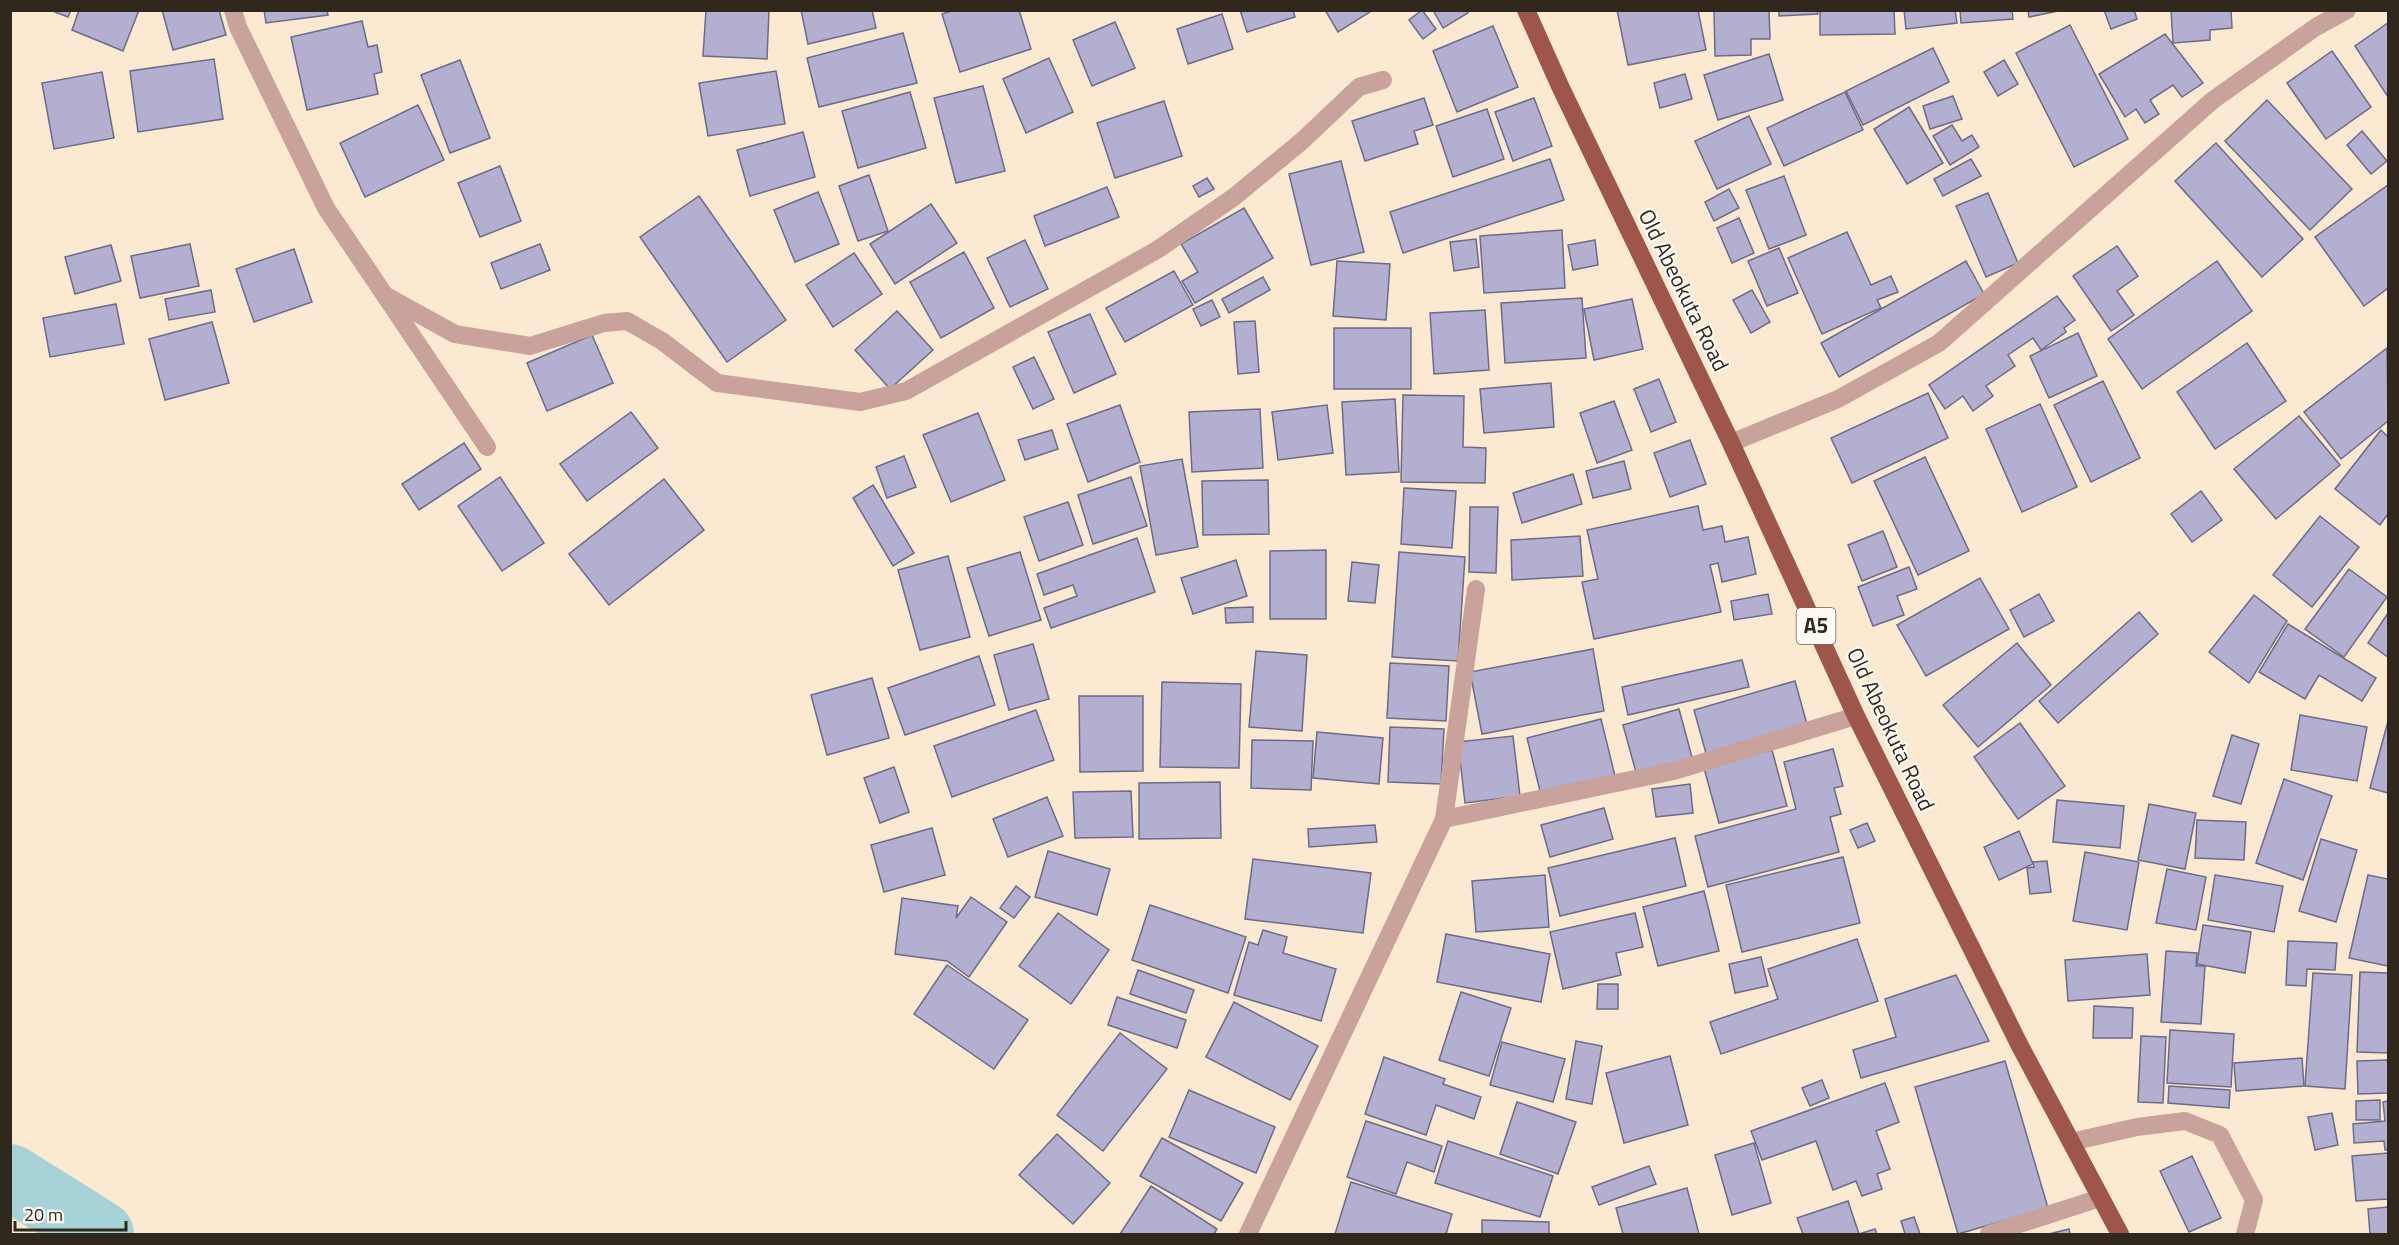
<svg xmlns="http://www.w3.org/2000/svg" width="2399" height="1245" font-family="'Titillium Web',sans-serif">
<style>
.lines{fill:none;stroke-linecap:round;stroke-linejoin:round}
.river{stroke:#a6d2d8;stroke-width:66}
.building{fill:#b2afd1;stroke:#6e6b89;stroke-width:1.5}
.service{stroke:#c9a29b;stroke-width:18}
.minor{stroke:#c9a29b;stroke-width:18}
.trunk{stroke:#9f564a;stroke-width:18}
.labels{text-anchor:middle;stroke-width:4.5;stroke-linejoin:round;paint-order:stroke}
.shield{fill:#fdf9f3;stroke:#6e675c;stroke-width:1.5}
.shield-label{font-size:21px;font-weight:bold;fill:#30281c}
.street-label{font-size:22px;fill:#30281c;stroke:#fdf9f3}
</style>
<rect width="100%" height="100%" fill="#fce9d1"/>
<g class="lines">
<polyline class="river" points="10,1177 101,1234"/>
</g>
<g class="building">
<polygon points="50,10 71,10 68,17"/>
<polygon points="79,10 139,10 123,51 72,30"/>
<polygon points="162,10 219,10 226,35 173,50"/>
<polygon points="264,10 327,10 328,15 266,23"/>
<polygon points="706,10 769,10 767,59 703,56"/>
<polygon points="801,10 872,10 876,28 808,44"/>
<polygon points="954,10 1019,10 1031,49 960,72 942,14"/>
<polygon points="1240,10 1293,10 1295,17 1247,32"/>
<polygon points="1325,10 1373,10 1338,32"/>
<polygon points="1422,10 1436,29 1423,39 1409,20"/>
<polygon points="1433,10 1467,10 1468,13 1443,28"/>
<polygon points="1617,10 1698,10 1706,50 1628,65"/>
<polygon points="1714,10 1769,10 1770,39 1751,39 1751,55 1715,56"/>
<polygon points="1779,10 1817,10 1818,14 1779,16"/>
<polygon points="1820,10 1894,10 1895,34 1820,35"/>
<polygon points="1904,10 1955,10 1957,23 1906,29"/>
<polygon points="1960,10 2012,10 2013,19 1961,23"/>
<polygon points="2028,10 2063,10 2029,17"/>
<polygon points="2104,10 2134,10 2137,19 2111,29"/>
<polygon points="2171,10 2231,10 2232,28 2210,30 2210,40 2173,43"/>
<polygon points="1222,14 1233,49 1188,64 1177,29"/>
<polygon points="362,21 368,47 377,45 382,72 374,74 378,94 307,110 291,37"/>
<polygon points="1115,22 1135,68 1092,86 1073,40"/>
<polygon points="2388,23 2388,97 2355,46"/>
<polygon points="2070,25 2128,139 2074,167 2016,53"/>
<polygon points="1493,26 1518,87 1457,112 1433,51"/>
<polygon points="903,33 917,83 819,107 807,58"/>
<polygon points="2165,34 2203,83 2182,97 2173,85 2150,100 2159,114 2145,123 2136,109 2125,117 2099,74"/>
<polygon points="1933,48 1949,82 1863,125 1846,91"/>
<polygon points="2332,51 2371,107 2326,139 2287,83"/>
<polygon points="1769,54 1783,100 1718,120 1704,75"/>
<polygon points="1049,58 1073,112 1026,133 1003,79"/>
<polygon points="214,59 223,119 138,132 130,71"/>
<polygon points="460,60 490,138 450,153 421,75"/>
<polygon points="2004,60 2018,84 1998,96 1984,72"/>
<polygon points="776,71 785,124 708,136 699,83"/>
<polygon points="102,72 114,138 54,149 42,83"/>
<polygon points="1685,74 1692,99 1660,108 1654,83"/>
<polygon points="983,86 1005,171 956,183 934,98"/>
<polygon points="910,92 926,148 858,168 842,111"/>
<polygon points="1845,92 1863,130 1784,166 1767,128"/>
<polygon points="1953,96 1962,119 1930,129 1923,106"/>
<polygon points="1424,98 1433,125 1414,131 1418,144 1365,161 1352,121"/>
<polygon points="1534,98 1552,146 1513,161 1495,112"/>
<polygon points="2267,100 2352,189 2310,230 2225,141"/>
<polygon points="1164,101 1182,156 1115,178 1097,123"/>
<polygon points="418,105 444,160 365,197 340,143"/>
<polygon points="1909,107 1943,163 1907,184 1874,129"/>
<polygon points="1487,109 1504,159 1453,177 1436,126"/>
<polygon points="1749,116 1771,164 1717,189 1695,141"/>
<polygon points="1952,125 1962,141 1972,135 1979,147 1950,165 1933,136"/>
<polygon points="2362,131 2387,161 2371,174 2347,145"/>
<polygon points="803,132 815,177 750,196 737,150"/>
<polygon points="2216,143 2303,239 2262,277 2175,181"/>
<polygon points="1550,159 1564,200 1403,253 1390,212"/>
<polygon points="1971,159 1981,176 1943,196 1934,179"/>
<polygon points="1341,161 1364,252 1311,265 1289,174"/>
<polygon points="500,166 521,221 480,237 458,183"/>
<polygon points="869,175 888,231 858,241 839,186"/>
<polygon points="1784,176 1806,235 1769,249 1746,190"/>
<polygon points="1207,178 1214,189 1199,197 1193,186"/>
<polygon points="2388,185 2388,288 2364,306 2315,237"/>
<polygon points="1107,187 1119,217 1045,246 1034,216"/>
<polygon points="1729,189 1739,208 1714,221 1705,202"/>
<polygon points="818,192 839,244 795,262 774,210"/>
<polygon points="1988,193 2018,263 1986,277 1956,206"/>
<polygon points="699,196 786,320 727,362 640,237"/>
<polygon points="931,204 957,243 895,284 870,244"/>
<polygon points="1244,208 1273,258 1195,303 1182,281 1198,272 1181,244"/>
<polygon points="1739,218 1754,253 1732,263 1717,228"/>
<polygon points="1562,230 1565,288 1484,293 1480,236"/>
<polygon points="1847,232 1871,285 1891,276 1898,292 1877,300 1881,308 1822,334 1788,258"/>
<polygon points="1476,239 1479,267 1454,271 1450,242"/>
<polygon points="1025,240 1048,289 1010,307 987,258"/>
<polygon points="1595,240 1598,265 1573,270 1568,245"/>
<polygon points="190,244 199,286 140,298 131,256"/>
<polygon points="540,244 550,270 501,289 491,263"/>
<polygon points="111,245 121,281 75,294 65,257"/>
<polygon points="2117,246 2138,276 2117,291 2134,315 2111,331 2073,276"/>
<polygon points="1779,248 1798,293 1767,306 1748,261"/>
<polygon points="294,249 312,302 254,322 236,269"/>
<polygon points="964,252 994,308 941,338 910,282"/>
<polygon points="854,253 882,294 833,327 806,285"/>
<polygon points="1337,261 1390,264 1386,320 1333,316"/>
<polygon points="1966,261 1984,294 1839,377 1821,343"/>
<polygon points="2217,261 2252,311 2142,389 2108,339"/>
<polygon points="1174,271 1193,305 1125,342 1106,308"/>
<polygon points="1263,277 1270,290 1229,313 1222,299"/>
<polygon points="211,290 215,312 169,320 165,299"/>
<polygon points="1752,290 1770,322 1751,333 1733,300"/>
<polygon points="2057,296 2075,320 2064,328 2066,332 2041,350 2033,338 2008,355 2015,366 1986,386 1993,396 1973,411 1963,396 1945,409 1929,385"/>
<polygon points="1582,298 1586,358 1505,363 1501,303"/>
<polygon points="1632,299 1643,349 1594,360 1584,309"/>
<polygon points="1212,300 1220,317 1201,326 1193,309"/>
<polygon points="116,304 124,344 50,357 43,318"/>
<polygon points="1485,310 1489,370 1434,374 1430,313"/>
<polygon points="897,311 933,350 890,389 855,350"/>
<polygon points="1090,314 1116,374 1074,393 1048,332"/>
<polygon points="1255,321 1259,372 1238,374 1234,322"/>
<polygon points="212,322 229,383 165,400 149,339"/>
<rect x="1334" y="328" width="77" height="61"/>
<polygon points="2078,333 2097,376 2049,398 2030,356"/>
<polygon points="592,335 613,383 547,411 527,363"/>
<polygon points="2247,343 2286,401 2215,449 2177,392"/>
<polygon points="2387,348 2388,421 2341,459 2304,412"/>
<polygon points="1034,357 1054,399 1033,409 1013,367"/>
<polygon points="1659,379 1676,422 1651,432 1634,389"/>
<polygon points="2103,381 2140,458 2091,482 2054,405"/>
<polygon points="1551,383 1554,427 1484,433 1480,389"/>
<polygon points="1928,393 1948,438 1852,483 1831,438"/>
<polygon points="1403,395 1464,396 1463,447 1486,448 1485,483 1401,482"/>
<polygon points="1395,399 1399,472 1346,475 1342,402"/>
<polygon points="1614,401 1632,450 1597,463 1580,413"/>
<polygon points="2040,404 2077,487 2022,512 1986,429"/>
<polygon points="1120,405 1140,462 1088,482 1067,424"/>
<polygon points="1327,405 1333,453 1278,460 1272,412"/>
<polygon points="1260,409 1263,468 1192,472 1189,412"/>
<polygon points="631,412 658,448 587,501 560,464"/>
<polygon points="978,413 1005,480 951,502 923,435"/>
<polygon points="2299,416 2340,465 2276,519 2234,469"/>
<polygon points="1052,430 1058,449 1025,460 1018,440"/>
<polygon points="2381,430 2388,437 2388,514 2380,525 2335,489"/>
<polygon points="1690,440 1706,484 1670,497 1654,453"/>
<polygon points="464,443 481,469 419,510 402,484"/>
<polygon points="904,456 916,487 887,498 876,467"/>
<polygon points="1925,457 1969,551 1918,575 1874,481"/>
<polygon points="1182,459 1198,547 1156,555 1140,466"/>
<polygon points="1624,461 1631,489 1593,498 1586,471"/>
<polygon points="1573,474 1582,504 1522,523 1513,493"/>
<polygon points="500,477 544,543 502,571 458,506"/>
<polygon points="1131,477 1147,526 1093,544 1078,495"/>
<polygon points="664,479 704,530 609,605 569,554"/>
<polygon points="1268,480 1269,534 1203,535 1202,481"/>
<polygon points="873,485 914,553 893,566 853,498"/>
<polygon points="1404,488 1456,491 1452,548 1401,544"/>
<polygon points="2201,491 2222,520 2192,542 2171,514"/>
<polygon points="1068,502 1083,545 1039,561 1024,517"/>
<polygon points="1698,506 1703,530 1722,526 1725,542 1748,537 1756,574 1722,582 1718,563 1710,565 1721,612 1594,639 1582,582 1598,579 1587,530"/>
<polygon points="1470,507 1498,507 1496,573 1469,572"/>
<polygon points="2320,516 2359,547 2312,607 2273,575"/>
<polygon points="1883,531 1897,567 1862,581 1848,545"/>
<polygon points="1580,536 1583,576 1512,580 1511,540"/>
<polygon points="1137,538 1155,592 1051,628 1044,608 1077,596 1073,585 1044,595 1037,574"/>
<polygon points="1326,550 1326,619 1270,619 1270,551"/>
<polygon points="1020,552 1041,620 989,636 967,568"/>
<polygon points="1399,552 1465,557 1458,661 1392,657"/>
<polygon points="948,556 970,637 920,650 898,570"/>
<polygon points="1236,560 1247,596 1193,614 1181,578"/>
<polygon points="1352,562 1379,565 1375,603 1348,601"/>
<polygon points="1909,567 1917,589 1897,596 1904,615 1873,626 1858,587"/>
<polygon points="2349,569 2387,597 2344,657 2305,629"/>
<polygon points="1980,578 2009,629 1926,676 1897,625"/>
<polygon points="1768,594 1772,614 1734,620 1731,601"/>
<polygon points="2039,594 2054,621 2024,637 2010,610"/>
<polygon points="2254,595 2287,621 2249,683 2209,652"/>
<polygon points="1253,607 1253,622 1226,623 1225,608"/>
<polygon points="2139,612 2158,634 2058,723 2039,701"/>
<polygon points="2388,613 2388,657 2368,643"/>
<polygon points="2288,624 2376,678 2362,701 2319,675 2305,699 2259,672"/>
<polygon points="2017,643 2051,685 1978,747 1943,705"/>
<polygon points="1033,644 1049,699 1009,710 994,655"/>
<polygon points="1593,649 1604,711 1482,734 1470,672"/>
<polygon points="1256,651 1307,655 1302,731 1249,727"/>
<polygon points="979,656 995,705 905,735 888,688"/>
<polygon points="1742,660 1749,687 1628,715 1622,687"/>
<polygon points="1390,663 1449,666 1446,721 1387,718"/>
<polygon points="872,678 889,738 827,755 811,695"/>
<polygon points="1795,681 1808,728 1707,757 1694,710"/>
<polygon points="1162,682 1241,684 1239,768 1160,767"/>
<polygon points="1079,696 1143,696 1143,771 1080,772"/>
<polygon points="1679,709 1693,761 1637,776 1623,725"/>
<polygon points="1036,710 1054,760 952,797 934,746"/>
<polygon points="2300,715 2367,727 2357,781 2291,770"/>
<polygon points="1601,719 1615,776 1541,795 1527,738"/>
<polygon points="2388,721 2388,793 2370,788"/>
<polygon points="2020,723 2065,786 2018,819 1974,757"/>
<polygon points="1390,727 1444,729 1441,784 1388,782"/>
<polygon points="1317,732 1383,738 1379,784 1313,778"/>
<polygon points="2232,735 2259,744 2241,804 2213,796"/>
<polygon points="1513,736 1520,796 1465,803 1458,742"/>
<polygon points="1252,740 1313,741 1311,790 1251,788"/>
<polygon points="1833,749 1843,786 1834,788 1841,814 1830,817 1839,852 1708,887 1695,836 1796,809 1784,762"/>
<polygon points="1772,750 1787,806 1719,823 1704,768"/>
<polygon points="894,767 909,812 880,823 864,778"/>
<polygon points="2284,779 2332,796 2303,880 2256,863"/>
<polygon points="1220,782 1221,838 1139,839 1139,783"/>
<polygon points="1690,784 1693,813 1656,817 1652,789"/>
<polygon points="1131,791 1133,837 1075,838 1073,792"/>
<polygon points="1047,797 1063,836 1008,857 993,819"/>
<polygon points="2057,800 2124,806 2120,848 2053,842"/>
<polygon points="2149,804 2196,813 2185,869 2138,860"/>
<polygon points="1604,808 1613,839 1550,857 1541,825"/>
<polygon points="2197,820 2246,822 2244,860 2195,858"/>
<polygon points="1867,823 1875,841 1858,848 1850,830"/>
<polygon points="1375,825 1377,842 1309,847 1308,829"/>
<polygon points="932,828 945,875 884,892 871,845"/>
<polygon points="2019,831 2033,864 1999,880 1984,847"/>
<polygon points="1675,838 1686,886 1560,916 1548,868"/>
<polygon points="2321,839 2357,850 2336,922 2299,911"/>
<polygon points="1048,851 1110,869 1097,915 1035,897"/>
<polygon points="2085,852 2139,862 2127,930 2073,921"/>
<polygon points="1843,857 1860,923 1742,952 1726,885"/>
<polygon points="1253,859 1371,873 1363,933 1245,919"/>
<polygon points="2047,861 2051,892 2030,894 2027,868 2034,867 2033,862"/>
<polygon points="2167,869 2206,877 2196,930 2156,923"/>
<polygon points="1545,875 1549,927 1476,932 1472,881"/>
<polygon points="2215,875 2283,886 2274,932 2208,920"/>
<polygon points="2368,875 2388,879 2388,966 2349,958"/>
<polygon points="1016,886 1030,897 1014,918 1000,908"/>
<polygon points="1704,891 1719,951 1658,966 1643,907"/>
<polygon points="971,897 1007,922 969,977 947,961 895,954 902,898 958,906 956,918"/>
<polygon points="1150,905 1246,937 1228,993 1132,960"/>
<polygon points="1058,913 1109,950 1071,1004 1019,966"/>
<polygon points="1635,913 1643,947 1616,953 1621,975 1563,989 1550,932"/>
<polygon points="2203,925 2251,932 2245,973 2197,964"/>
<polygon points="1263,930 1287,937 1283,953 1336,969 1321,1021 1234,995 1249,942 1258,945"/>
<polygon points="1446,934 1550,954 1541,1002 1437,982"/>
<polygon points="1857,939 1878,1001 1721,1054 1710,1022 1778,999 1768,969"/>
<polygon points="2288,941 2337,943 2335,970 2307,969 2306,986 2286,985"/>
<polygon points="2166,951 2197,953 2196,966 2205,966 2201,1024 2161,1022"/>
<polygon points="2147,954 2150,995 2068,1001 2065,960"/>
<polygon points="1761,957 1768,986 1735,993 1729,964"/>
<polygon points="947,965 1028,1020 994,1069 914,1014"/>
<polygon points="1138,970 1194,990 1186,1013 1130,994"/>
<polygon points="2360,972 2388,973 2388,1053 2357,1052"/>
<polygon points="2313,973 2352,975 2345,1089 2305,1086"/>
<polygon points="1956,975 1989,1041 1861,1078 1853,1050 1896,1037 1885,999"/>
<polygon points="1598,984 1618,984 1618,1009 1597,1009"/>
<polygon points="1461,992 1511,1008 1489,1076 1439,1060"/>
<polygon points="1117,997 1186,1020 1177,1048 1108,1025"/>
<polygon points="1234,1002 1318,1046 1290,1100 1206,1057"/>
<polygon points="2094,1006 2133,1008 2132,1038 2093,1038"/>
<polygon points="2170,1030 2234,1034 2231,1087 2167,1083"/>
<polygon points="1120,1033 1167,1069 1103,1151 1057,1115"/>
<polygon points="2141,1036 2166,1037 2163,1103 2138,1102"/>
<polygon points="1576,1041 1602,1046 1592,1104 1566,1099"/>
<polygon points="1502,1042 1565,1059 1553,1102 1490,1085"/>
<polygon points="1670,1056 1688,1125 1624,1143 1606,1073"/>
<polygon points="1384,1057 1445,1079 1443,1084 1481,1097 1474,1119 1436,1105 1426,1135 1365,1114"/>
<polygon points="2302,1058 2304,1086 2236,1091 2234,1063"/>
<polygon points="2388,1060 2388,1093 2358,1094 2357,1061"/>
<polygon points="2005,1061 2048,1208 1958,1234 1915,1087"/>
<polygon points="1822,1080 1829,1098 1810,1106 1802,1088"/>
<polygon points="1885,1083 1899,1122 1876,1131 1890,1169 1877,1174 1882,1189 1862,1196 1856,1181 1833,1190 1816,1141 1762,1160 1751,1131"/>
<polygon points="2169,1086 2230,1090 2229,1108 2168,1103"/>
<polygon points="1189,1090 1275,1127 1256,1173 1169,1137"/>
<polygon points="2380,1100 2380,1120 2356,1120 2356,1101"/>
<polygon points="2388,1101 2388,1150 2385,1150 2384,1141 2354,1143 2353,1124 2385,1121 2383,1102"/>
<polygon points="1517,1102 1576,1122 1558,1174 1500,1154"/>
<polygon points="2332,1113 2338,1145 2315,1150 2308,1117"/>
<polygon points="1366,1121 1442,1146 1434,1172 1407,1162 1396,1194 1347,1177"/>
<polygon points="1057,1134 1110,1183 1073,1224 1019,1175"/>
<polygon points="1162,1138 1243,1183 1221,1221 1140,1176"/>
<polygon points="1448,1141 1553,1176 1540,1217 1435,1183"/>
<polygon points="1754,1143 1771,1203 1732,1215 1715,1155"/>
<polygon points="2388,1153 2388,1199 2356,1201 2352,1156"/>
<polygon points="2192,1156 2221,1218 2189,1232 2160,1171"/>
<polygon points="1649,1166 1656,1184 1599,1205 1592,1187"/>
<polygon points="1351,1182 1452,1214 1446,1234 1335,1234"/>
<polygon points="1151,1186 1217,1229 1214,1234 1120,1234"/>
<polygon points="1687,1188 1699,1234 1623,1234 1616,1208"/>
<polygon points="1848,1201 1859,1234 1875,1229 1877,1234 1803,1234 1797,1218"/>
<polygon points="2388,1207 2388,1234 2370,1234 2368,1209"/>
<polygon points="1914,1217 1920,1234 1905,1234 1901,1221"/>
<polygon points="1482,1220 1549,1222 1549,1234 1482,1234"/>
<polygon points="2069,1229 2070,1234 2049,1234"/>
</g>
<g class="lines">
<polyline class="service" points="2071,1142 2137,1127 2185,1121 2220,1135 2254,1200 2245,1234"/>
<g class="minor">
<polyline points="233,10 238,27 326,208 487,447"/>
<polyline points="386,296 455,334 530,346 604,323 627,321 662,341 717,383 860,402 906,391 1157,250 1234,197 1302,141 1359,87 1383,80"/>
<polyline points="1731,443 1838,399 1939,343 2213,100 2316,27 2347,10"/>
<polyline points="1444,819 1674,771 1856,716"/>
<polyline points="1248,1234 1444,819 1476,589"/>
<polyline points="1989,1234 2100,1198"/>
</g>
<polyline class="trunk" points="1526,10 1560,86 1731,443 1856,716 2019,1044 2120,1234"/>
</g>
<g class="labels">
<rect class="shield" x="1796.5" y="608" width="39" height="36" rx="4.5"/>
<g class="shield-label">
<text x="1816" y="633">A5</text>
</g>
<g class="street-label">
<text transform="translate(1684 290) rotate(64)" y="8">Old Abeokuta Road</text>
<text transform="translate(1891 729) rotate(65)" y="8">Old Abeokuta Road</text>
</g>
</g>
<rect width="2399" height="1245" fill="none" stroke="#30281c" stroke-width="24"/>
<path d="M15 1221v9h111v-9" fill="none" stroke="#30281c" stroke-width="3"/>
<text x="24" y="1221" font-size="18" fill="#30281c" stroke="#fdf9f3" stroke-width="4.5" paint-order="stroke">20 m</text>
</svg>
